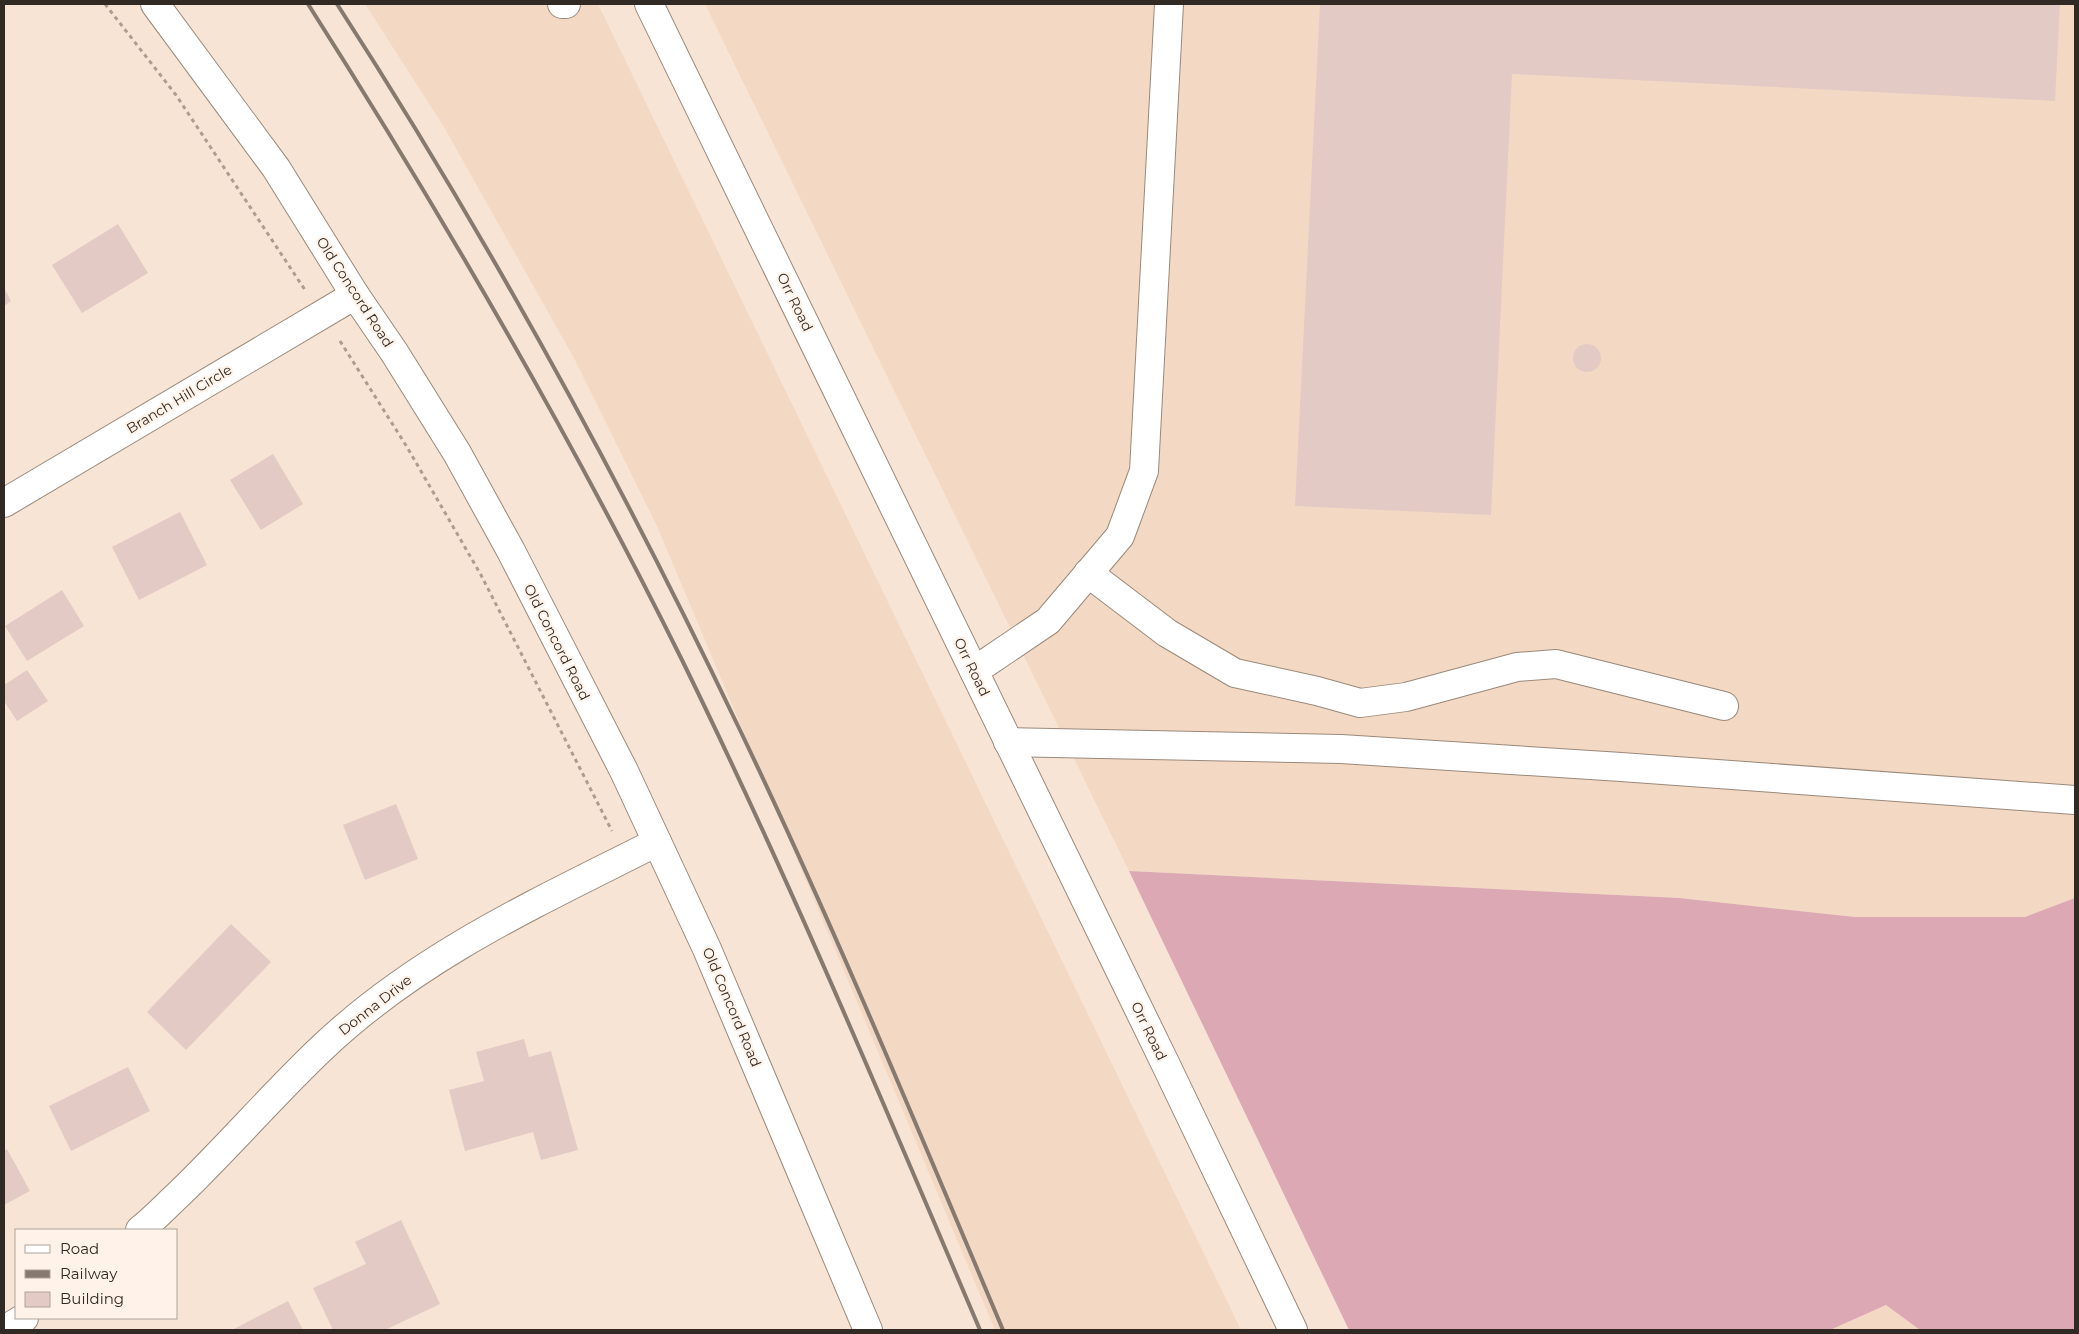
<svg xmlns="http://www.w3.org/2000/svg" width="2079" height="1334" font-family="Montserrat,sans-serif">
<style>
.built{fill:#f3d9c4}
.forest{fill:#dba8b3}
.building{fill:#e4cac4}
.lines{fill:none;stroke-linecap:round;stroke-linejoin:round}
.minor-casing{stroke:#9a897a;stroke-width:30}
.path{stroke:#ac9d91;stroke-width:3;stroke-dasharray:4 4;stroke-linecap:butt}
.minor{stroke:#fff;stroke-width:28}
.rail{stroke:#86796f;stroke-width:4}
.labels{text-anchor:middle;stroke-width:4.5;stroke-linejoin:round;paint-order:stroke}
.street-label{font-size:14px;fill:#312923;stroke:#fff3e9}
</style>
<rect width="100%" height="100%" fill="#f7e4d4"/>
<g class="built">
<polygon points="365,4 598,4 1241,1330 995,1330 657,526 575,360 444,127"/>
<polygon points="705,4 2075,4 2075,898 2025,917 1855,917 1679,898 1129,871"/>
<polygon points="1886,1305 1920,1330 1830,1330"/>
</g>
<polygon class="forest" points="1129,871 1679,898 1855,917 2025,917 2075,898 2075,1330 1920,1330 1886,1305 1830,1330 1349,1330"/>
<g class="building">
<polygon points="1320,4 2060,4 2055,101 1512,74 1491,515 1295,506"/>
<polygon points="118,224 148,273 82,313 52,265"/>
<polygon points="4,288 11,301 4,306"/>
<circle cx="1587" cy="358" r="14"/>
<polygon points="273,454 303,504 261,530 230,480"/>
<polygon points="180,512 207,565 139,600 112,547"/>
<polygon points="62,590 84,626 27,661 5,626"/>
<polygon points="27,670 48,701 17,721 4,701 4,685"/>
<polygon points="396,804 418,859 365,880 343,825"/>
<polygon points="231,924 271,962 186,1050 147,1012"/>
<polygon points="524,1039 529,1057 551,1051 578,1150 541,1160 533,1132 465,1151 449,1090 484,1081 476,1052"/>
<polygon points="128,1067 150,1111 71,1151 49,1106"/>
<polygon points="7,1149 30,1191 4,1205 4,1151"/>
<polygon points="401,1220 440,1304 385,1330 333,1330 313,1288 366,1264 355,1242"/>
<polygon points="288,1301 303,1330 232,1330"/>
</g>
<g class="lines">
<defs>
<g id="minor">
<polyline points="155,4 276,168 355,295 394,352 457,453 511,551 624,771 707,949 868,1330"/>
<polyline points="562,4 566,4"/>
<polyline points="649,4 1165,1063 1293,1330"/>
<polyline points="4,503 355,295"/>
<polyline points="1088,573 1167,633 1235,673 1317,691 1360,703 1406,697 1517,667 1556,664 1724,706"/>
<polyline points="974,671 1048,621 1120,536 1144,471 1169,4"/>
<polyline points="1008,742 1341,749 1621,767 2075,800"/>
<path d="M140 1230C154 1219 166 1206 179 1194 229 1146 274 1093 324 1046 422 954 539 902 657 842"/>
<polyline points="4,1330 24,1318"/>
</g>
</defs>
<use href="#minor" class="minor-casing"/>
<g class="path">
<polyline points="105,4 176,95 305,290"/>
<polyline points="340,341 407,447 481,575 612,831"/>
</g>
<use href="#minor" class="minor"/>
<g class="rail">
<path d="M308 4C443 216 570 434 682 660 790 880 884 1105 980 1330"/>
<path d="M337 4C487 236 620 479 739 728 834 926 918 1129 1003 1330"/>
</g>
</g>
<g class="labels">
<g class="street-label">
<text transform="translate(355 292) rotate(57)" y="5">Old Concord Road</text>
<text transform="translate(795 302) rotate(64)" y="5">Orr Road</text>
<text transform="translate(179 399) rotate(-31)" y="5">Branch Hill Circle</text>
<text transform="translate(557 642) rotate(63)" y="5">Old Concord Road</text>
<text transform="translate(972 667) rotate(64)" y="5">Orr Road</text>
<text transform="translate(375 1005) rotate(-38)" y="5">Donna Drive</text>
<text transform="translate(732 1007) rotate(67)" y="5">Old Concord Road</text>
<text transform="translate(1149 1031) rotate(64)" y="5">Orr Road</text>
</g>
</g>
<rect width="2079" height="1334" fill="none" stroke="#312923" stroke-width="10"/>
<rect x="15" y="1229" width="162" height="90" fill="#fff3e9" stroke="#ada29a"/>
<rect x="25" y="1245" width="25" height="8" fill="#ffffff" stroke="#ada29a"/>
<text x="60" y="1254" font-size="15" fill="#312923">Road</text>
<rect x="25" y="1270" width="25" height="8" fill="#86796f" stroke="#ada29a"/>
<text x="60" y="1279" font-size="15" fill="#312923">Railway</text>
<rect x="25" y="1292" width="25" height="15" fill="#e4cac4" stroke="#ada29a"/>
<text x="60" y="1304" font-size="15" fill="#312923">Building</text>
</svg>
